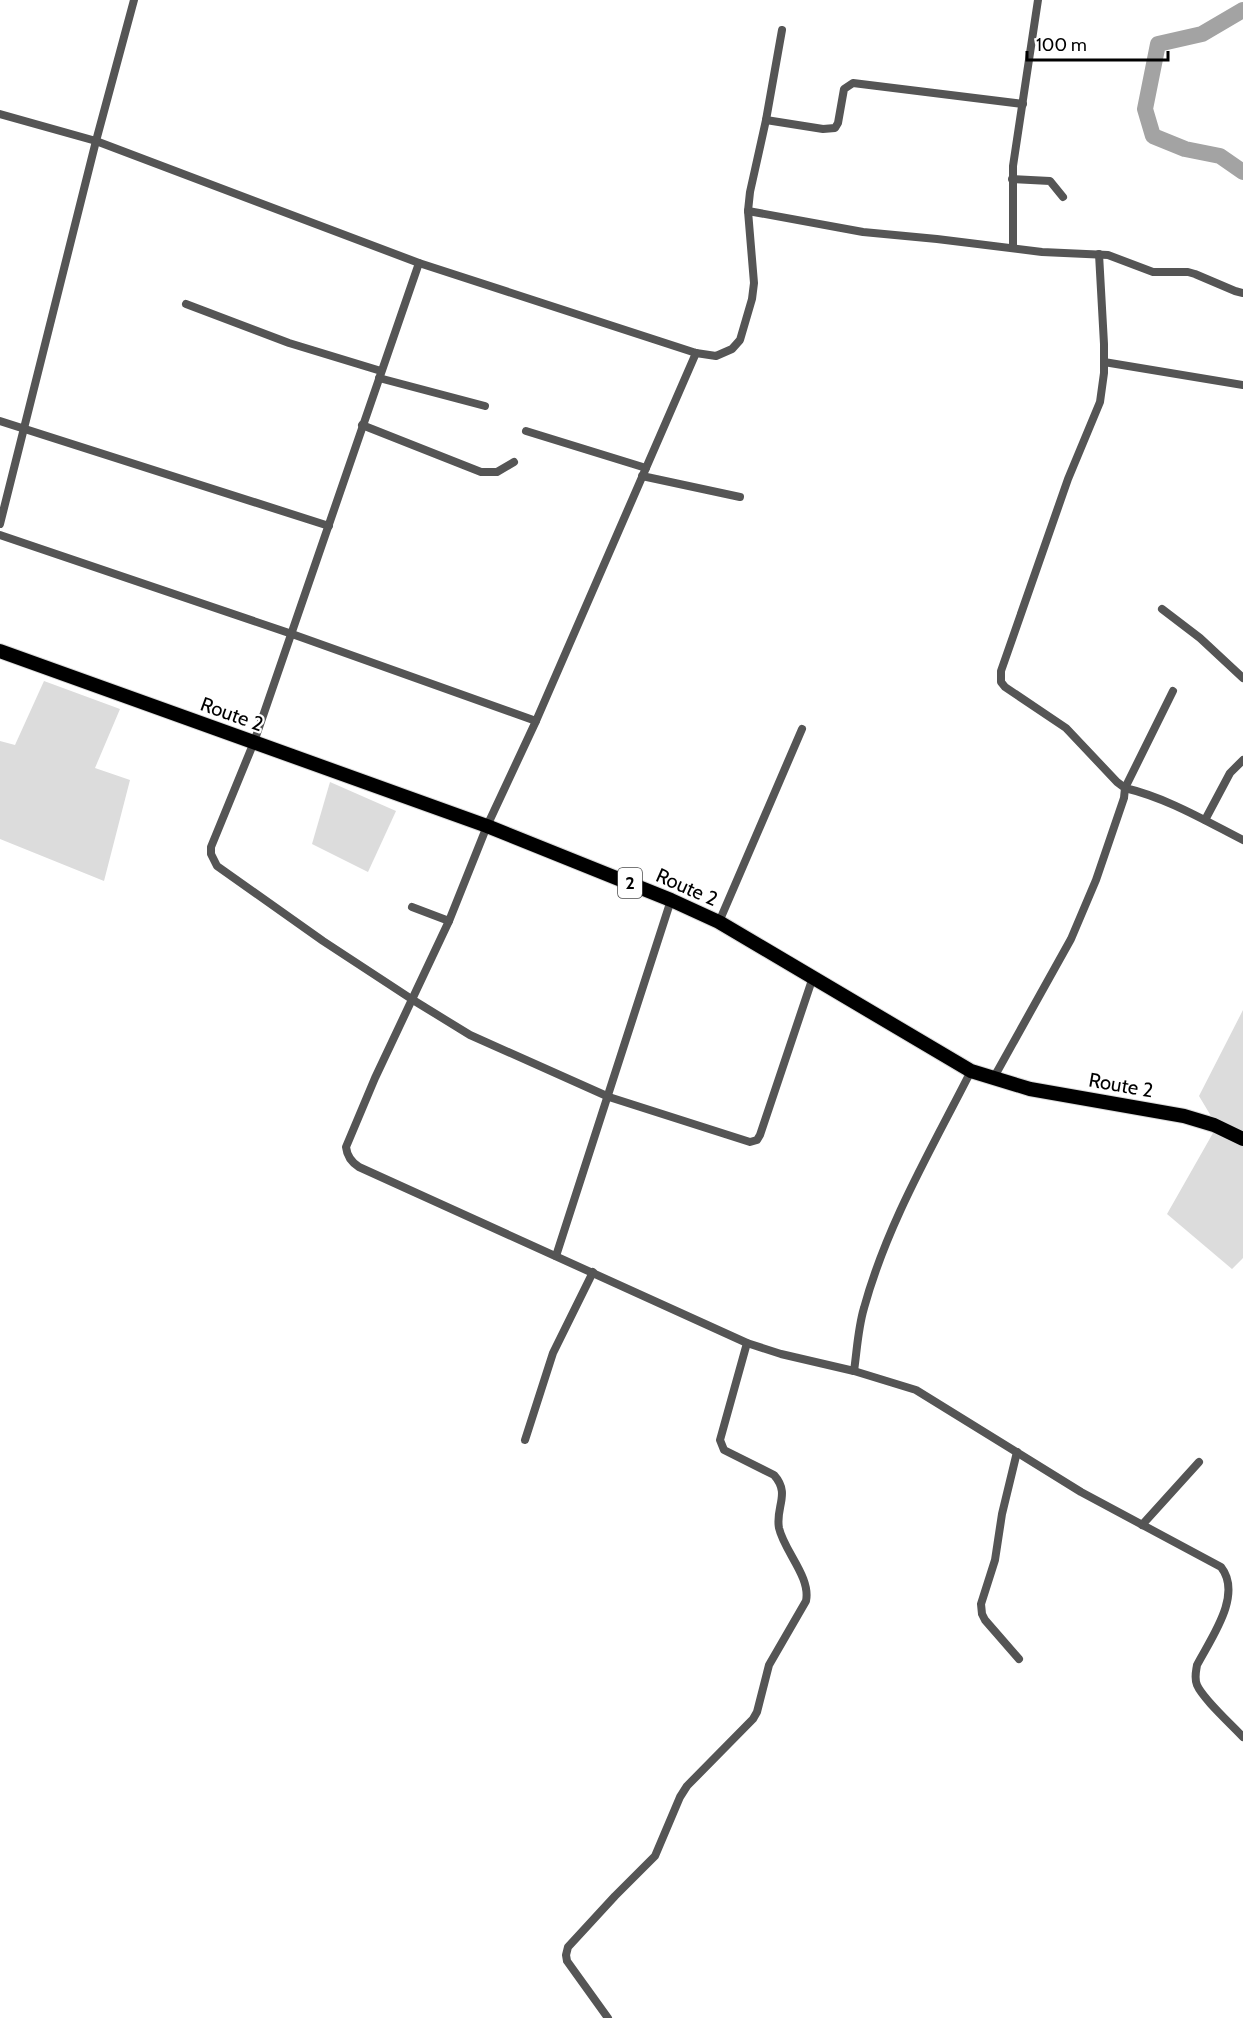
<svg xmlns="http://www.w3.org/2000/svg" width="1243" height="2018" font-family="Cabin,sans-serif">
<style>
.green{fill:#dcdcdc}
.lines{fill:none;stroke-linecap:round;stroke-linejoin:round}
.river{stroke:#a3a3a3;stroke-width:16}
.highway-casing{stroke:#dbdbdb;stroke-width:16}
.street{stroke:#555;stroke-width:8}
.highway{stroke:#000;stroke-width:14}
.labels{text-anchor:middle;stroke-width:4.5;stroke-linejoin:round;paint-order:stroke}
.shield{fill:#fff;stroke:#4c4c4c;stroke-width:1.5}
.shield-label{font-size:18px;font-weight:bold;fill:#000}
.street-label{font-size:20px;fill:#000;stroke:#fff}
</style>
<rect width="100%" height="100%" fill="#fff"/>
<g class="green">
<polygon points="44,681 120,709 95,768 130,780 104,881 0,839 0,741 15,745"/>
<polygon points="330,782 396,811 368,872 312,844"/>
<polygon points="1243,1010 1243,1258 1232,1269 1167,1214 1217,1126 1199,1096"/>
</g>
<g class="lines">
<polyline class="river" points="1243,10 1202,34 1158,44 1145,109 1153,136 1185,149 1220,156 1243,172"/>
<defs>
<polyline id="highway" points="0,651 487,826 671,900 719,922 971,1071 1030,1089 1184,1116 1214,1125 1243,1139"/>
</defs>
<use href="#highway" class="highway-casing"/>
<g class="street">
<polyline points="0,114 96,141 419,263 696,353 716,356 732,349 740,340 752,299 754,283 748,211 750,192 766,120 782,30"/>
<polyline points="766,120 823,129 835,128 838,123 844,89 853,83 1023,104"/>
<polyline points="1012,179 1050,181 1063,197"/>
<polyline points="748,211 863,232 937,239 1042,252 1108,255 1153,272 1188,272 1195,274 1235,291 1243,293"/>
<polyline points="1013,248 1013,166 1038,0"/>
<polyline points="419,263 254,742 211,847 211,854 217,866 323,941 413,1000 470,1035 609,1097 750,1142 757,1140 760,1135 813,977"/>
<polyline points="186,304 289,343 381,371"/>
<path d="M696 353 536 721 487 826 449 921 375 1078 346 1147C347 1156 351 1162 359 1167L747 1343 781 1354 854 1371 916 1390 1081 1492 1221 1567C1243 1595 1211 1638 1197 1665 1196 1672 1194 1678 1197 1685 1203 1699 1231 1724 1243 1737"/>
<polyline points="1104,362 1243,385"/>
<polyline points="379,378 485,406"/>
<polyline points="0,421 329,526"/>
<polyline points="362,425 481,472 497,472 514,462"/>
<polyline points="526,431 646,468"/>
<polyline points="642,476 740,497"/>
<polyline points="0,524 96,141 134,0"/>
<polyline points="0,535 292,634 536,721"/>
<polyline points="1162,609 1200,638 1243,678"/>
<path d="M1173 691 1125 788C1167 798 1204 820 1243 840"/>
<polyline points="1205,820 1230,773 1243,760"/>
<polyline points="412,907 449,921"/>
<polyline points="719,922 802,729"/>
<polyline points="993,1079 1071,939 1096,880 1124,798 1125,788 1117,782 1066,728 1005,687 1001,682 1001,671 1068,479 1100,402 1104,373 1104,344 1099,254"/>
<polyline points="556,1256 671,900"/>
<path d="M854 1371C857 1350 858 1328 864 1308 887 1224 932 1148 971 1071"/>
<polyline points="525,1440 553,1353 593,1272"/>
<polyline points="1017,1452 1002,1514 995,1560 981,1604 982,1614 985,1620 1019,1659"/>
<polyline points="1142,1525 1199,1462"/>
<path d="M608 2018 567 1961 566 1955 568 1947 615 1896 655 1856 680 1797 687 1786 753 1719 757 1712 769 1665 806 1601C811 1577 784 1551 779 1528 775 1507 791 1494 774 1475L724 1450 720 1440 747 1343"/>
</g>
<use href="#highway" class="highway"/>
</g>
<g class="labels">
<rect class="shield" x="618" y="868" width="24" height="30" rx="4.5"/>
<g class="shield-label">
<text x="630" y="889">2</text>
</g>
<g class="street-label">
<text transform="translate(232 714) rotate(20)" y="7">Route 2</text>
<text transform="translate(687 887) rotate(24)" y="7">Route 2</text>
<text transform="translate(1121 1085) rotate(10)" y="7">Route 2</text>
</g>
</g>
<path d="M1027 51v9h141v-9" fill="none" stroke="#000000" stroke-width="3"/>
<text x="1036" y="51" font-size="18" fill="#000000" stroke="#ffffff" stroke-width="4.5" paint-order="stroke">100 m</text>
</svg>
